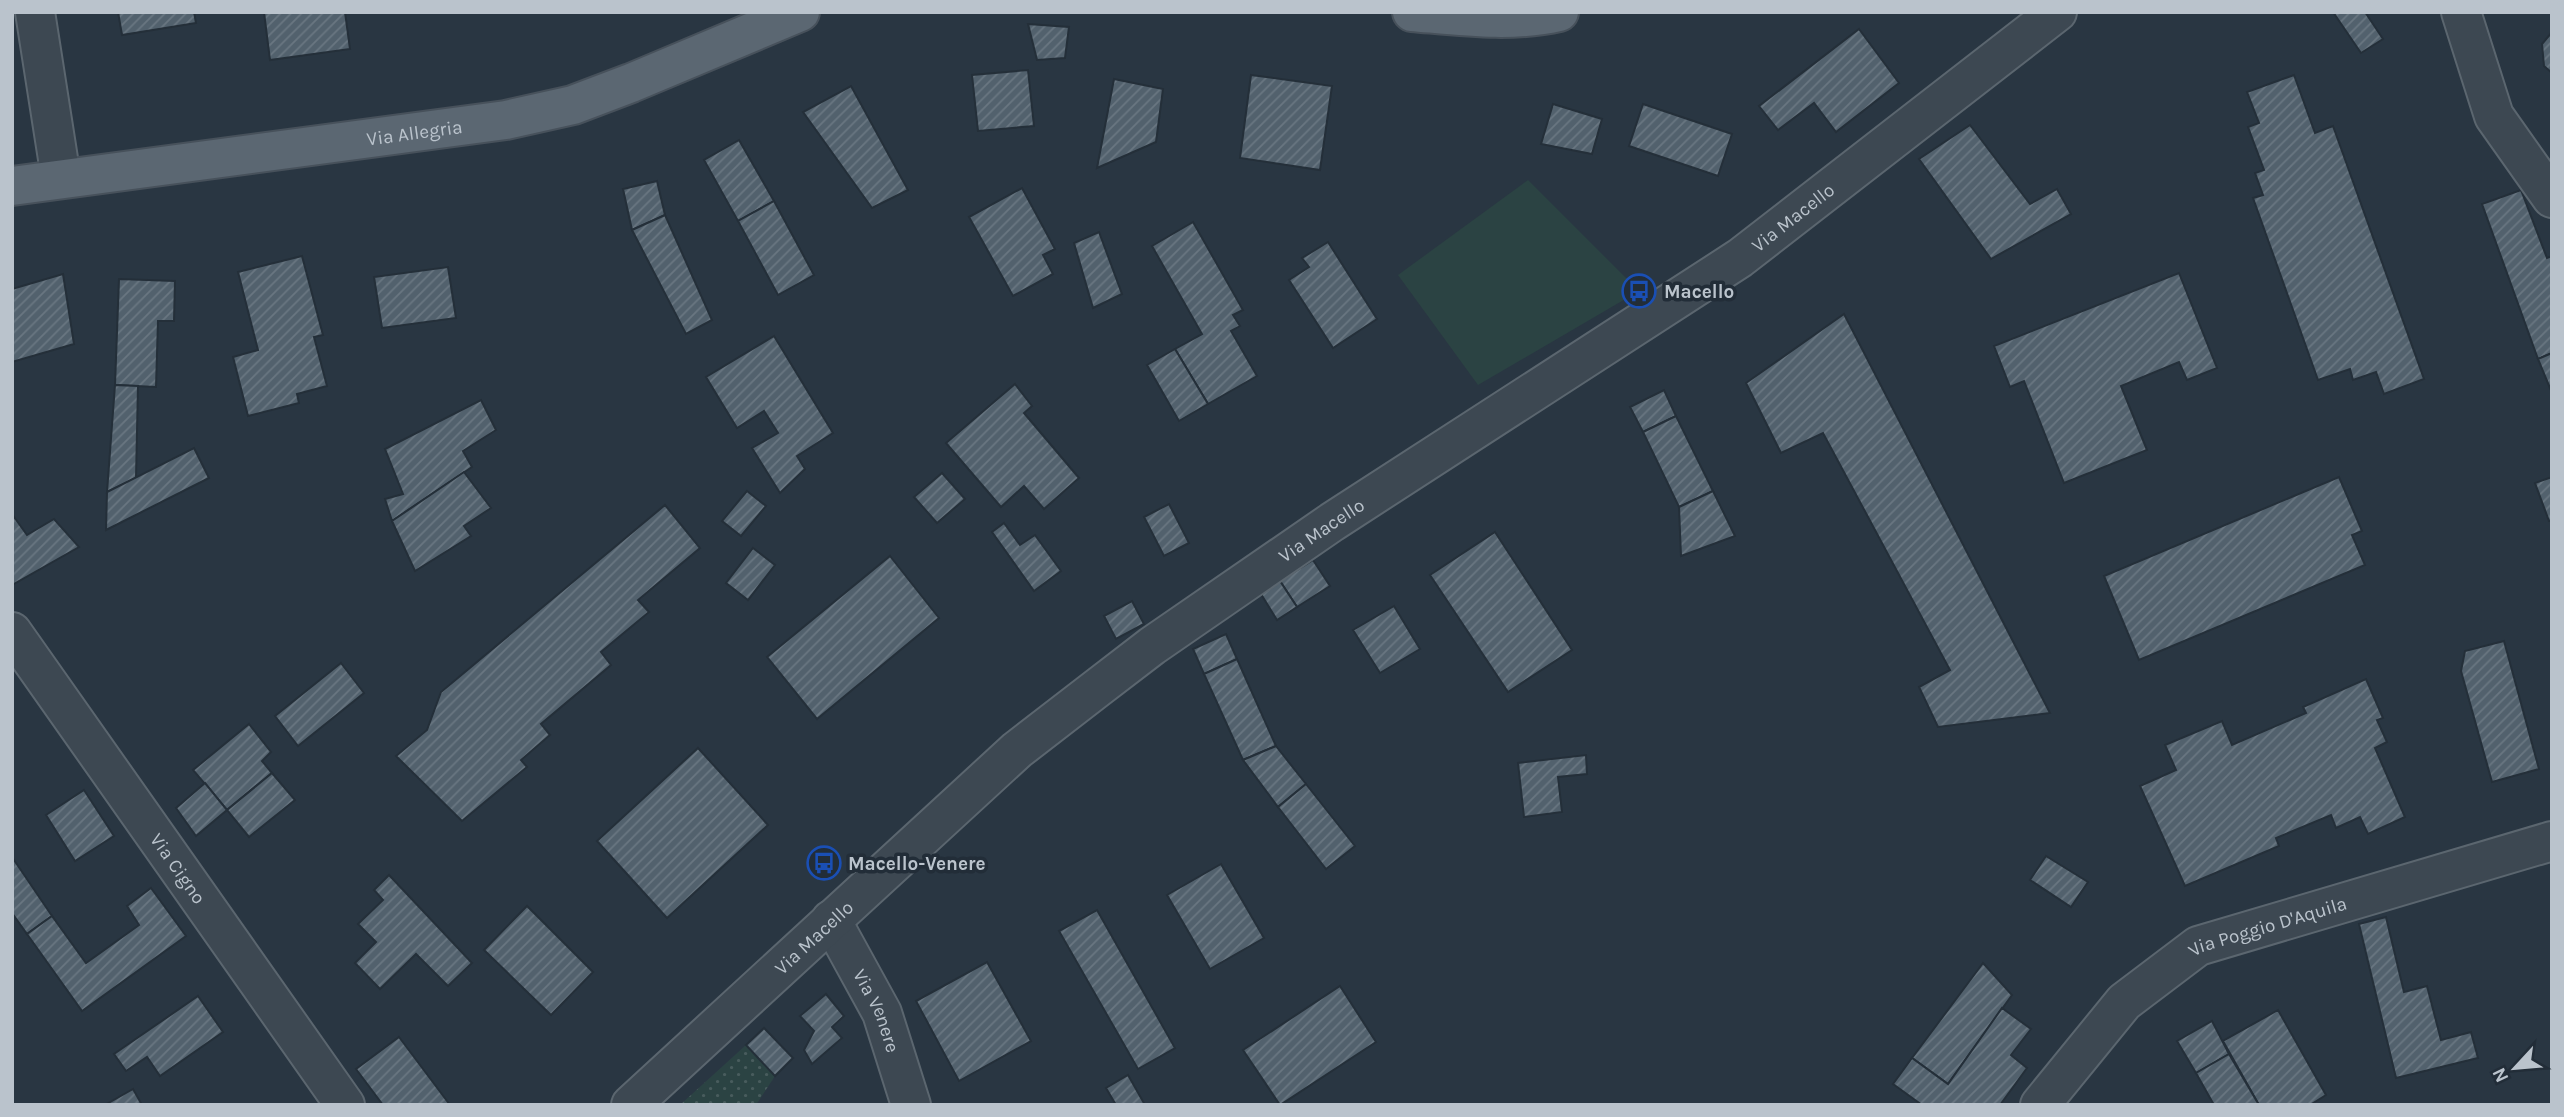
<svg xmlns="http://www.w3.org/2000/svg" width="2564" height="1117" font-family="Karla,sans-serif">
<style>
.green{fill:url(#green-dots)}
.pitch{fill:#2b4343}
.building{fill:url(#building-hatch);stroke:#242f39;stroke-width:2}
.lines{fill:none;stroke-linecap:round;stroke-linejoin:round}
.minor-casing{stroke:#5b666f;stroke-width:42}
.major-casing{stroke:#47515b;stroke-width:42}
.minor{stroke:#3d4852;stroke-width:38}
.major{stroke:#5b6772;stroke-width:38}
.labels{text-anchor:middle;stroke-width:7;stroke-linejoin:round;paint-order:stroke}
.street-label{font-size:19px;fill:#bac3cc;stroke:#222d38}
.poi-label{font-size:19px;font-weight:bold;fill:#bac3cc;stroke:#222d38;text-anchor:start}
</style>
<defs>
<pattern id="green-dots" width="8" height="8" patternUnits="userSpaceOnUse" patternTransform="scale(1.75)"><rect width="8" height="8" fill="#2b4343"/><path d="M2 2h.1M6 6h.1" fill="none" stroke="#485c5d" stroke-width="1.8" stroke-linecap="round"/></pattern>
<pattern id="building-hatch" width="6" height="6" patternUnits="userSpaceOnUse" patternTransform="scale(1.75)"><rect width="6" height="6" fill="#52616d"/><path d="M-1 1l2-2M0 6l6-6M5 7l2-2" fill="none" stroke="#697681"/></pattern>
</defs>
<rect width="100%" height="100%" fill="#293642"/>
<polygon class="green" points="746,1045 775,1076 756,1105 680,1105"/>
<polygon class="pitch" points="1528,180 1639,291 1478,385 1398,275"/>
<g class="building">
<polygon points="118,12 194,12 196,23 122,35"/>
<polygon points="264,12 345,12 350,49 270,60"/>
<polygon points="2333,12 2365,12 2383,39 2361,53"/>
<polygon points="1028,24 1069,27 1065,58 1037,60"/>
<polygon points="1859,29 1899,83 1836,132 1814,103 1778,130 1759,106"/>
<polygon points="2552,32 2552,73 2544,66 2542,44"/>
<polygon points="1028,70 1034,126 978,131 972,75"/>
<polygon points="1251,75 1332,86 1320,170 1240,158"/>
<polygon points="2294,75 2315,133 2333,126 2424,379 2384,394 2376,372 2353,380 2350,369 2318,380 2253,198 2263,195 2255,173 2264,170 2248,127 2259,123 2247,92"/>
<polygon points="1114,79 1163,89 1156,142 1097,168"/>
<polygon points="851,86 908,190 872,208 803,112"/>
<polygon points="1553,104 1602,119 1592,154 1541,144"/>
<polygon points="1643,104 1732,134 1718,176 1629,146"/>
<polygon points="1970,125 2030,204 2057,189 2071,214 1991,259 1919,159"/>
<polygon points="739,140 774,201 738,221 704,160"/>
<polygon points="657,181 665,215 632,230 623,189"/>
<polygon points="1022,188 1055,249 1043,255 1053,274 1013,296 969,217"/>
<polygon points="2521,190 2547,258 2552,256 2552,353 2538,359 2482,204"/>
<polygon points="774,201 814,275 778,295 738,221"/>
<polygon points="665,215 712,320 686,334 632,230"/>
<polygon points="1193,222 1243,310 1233,315 1240,326 1231,331 1257,376 1208,404 1175,349 1202,334 1152,246"/>
<polygon points="1099,232 1122,294 1093,308 1074,243"/>
<polygon points="1328,242 1377,319 1333,348 1289,280 1309,267 1302,258"/>
<polygon points="302,256 323,335 314,337 327,386 297,394 299,403 248,416 233,357 258,350 238,272"/>
<polygon points="448,267 456,318 382,328 374,277"/>
<polygon points="2179,273 2217,368 2187,380 2179,362 2121,386 2147,450 2064,483 2024,381 2010,387 1994,346"/>
<polygon points="63,274 74,344 12,362 12,289"/>
<polygon points="119,279 175,281 174,321 158,321 156,387 115,385"/>
<polygon points="1844,314 2050,713 1938,727 1919,687 1950,670 1823,433 1781,453 1746,383"/>
<polygon points="774,336 833,433 797,456 805,469 780,493 752,448 778,433 764,411 737,428 706,377"/>
<polygon points="1175,349 1208,404 1179,421 1147,365"/>
<polygon points="2552,353 2552,393 2538,359"/>
<polygon points="1015,384 1032,406 1024,413 1079,478 1044,509 1024,486 1001,507 946,443"/>
<polygon points="115,385 138,386 136,478 107,492"/>
<polygon points="1664,390 1676,416 1643,432 1630,407"/>
<polygon points="481,400 496,430 463,451 472,467 392,521 385,499 403,494 385,449"/>
<polygon points="1676,416 1713,491 1679,507 1643,432"/>
<polygon points="194,448 209,478 106,530 107,492"/>
<polygon points="464,472 491,508 464,526 471,536 415,571 392,521"/>
<polygon points="942,473 965,499 937,523 914,497"/>
<polygon points="2339,477 2362,531 2352,535 2365,565 2139,660 2104,576"/>
<polygon points="2552,477 2552,520 2549,521 2535,483"/>
<polygon points="747,491 766,506 741,536 722,521"/>
<polygon points="1713,491 1735,536 1681,556 1679,507"/>
<polygon points="1169,504 1189,543 1164,556 1144,517"/>
<polygon points="665,505 700,548 638,600 649,612 601,652 611,665 541,724 550,735 521,760 527,767 462,821 396,756 427,730 441,692"/>
<polygon points="12,514 27,535 54,519 79,547 12,585"/>
<polygon points="1004,523 1020,545 1035,535 1061,571 1034,591 992,532"/>
<polygon points="1495,532 1572,650 1508,692 1430,575"/>
<polygon points="753,548 775,565 748,600 726,583"/>
<polygon points="890,556 939,618 817,719 767,657"/>
<polygon points="1313,560 1330,586 1297,607 1280,581"/>
<polygon points="1280,581 1297,607 1277,620 1261,594"/>
<polygon points="1132,601 1144,624 1116,639 1104,616"/>
<polygon points="1394,606 1420,649 1380,673 1353,630"/>
<polygon points="1226,634 1237,659 1204,674 1193,649"/>
<polygon points="2504,641 2539,769 2492,782 2461,671 2465,651"/>
<polygon points="1237,659 1276,746 1243,760 1204,674"/>
<polygon points="341,663 364,693 298,746 275,716"/>
<polygon points="2366,679 2383,718 2377,720 2387,742 2375,748 2405,817 2368,834 2360,817 2336,828 2331,815 2276,838 2279,846 2185,886 2140,786 2176,770 2165,745 2222,721 2232,745 2306,713 2303,707"/>
<polygon points="249,724 271,752 262,761 272,773 227,810 193,770"/>
<polygon points="1276,746 1306,784 1278,807 1243,760"/>
<polygon points="698,748 768,825 667,918 597,841"/>
<polygon points="1586,755 1587,774 1558,777 1562,812 1524,817 1518,763"/>
<polygon points="272,773 295,800 249,837 227,810"/>
<polygon points="205,783 227,810 196,836 176,808"/>
<polygon points="1306,784 1355,846 1326,869 1278,807"/>
<polygon points="84,790 114,836 75,861 46,815"/>
<polygon points="2046,856 2088,882 2071,907 2030,880"/>
<polygon points="12,857 52,916 27,934 12,913"/>
<polygon points="1221,864 1264,938 1210,969 1167,895"/>
<polygon points="389,875 472,963 448,986 416,954 380,989 355,963 376,942 358,924 383,900 374,890"/>
<polygon points="151,888 186,936 82,1011 27,934 52,916 86,963 139,925 127,906"/>
<polygon points="527,906 593,972 551,1015 484,950"/>
<polygon points="1097,910 1175,1048 1138,1069 1059,931"/>
<polygon points="2386,917 2404,992 2427,986 2441,1040 2471,1032 2478,1058 2396,1078 2359,924"/>
<polygon points="987,962 1031,1041 959,1081 916,1001"/>
<polygon points="1983,963 2012,995 1948,1084 1912,1058"/>
<polygon points="1340,986 1376,1042 1280,1105 1243,1050"/>
<polygon points="826,994 844,1016 832,1027 842,1038 812,1064 804,1050 814,1031 800,1016"/>
<polygon points="198,996 223,1032 160,1076 147,1057 126,1071 114,1054"/>
<polygon points="2002,1008 2031,1029 2011,1055 2027,1068 2000,1105 1922,1105 1893,1084 1912,1058 1948,1084"/>
<polygon points="2278,1010 2326,1095 2310,1105 2259,1105 2223,1041"/>
<polygon points="2212,1021 2229,1054 2196,1073 2177,1041"/>
<polygon points="764,1028 793,1058 775,1076 746,1045"/>
<polygon points="399,1037 450,1105 383,1105 356,1069"/>
<polygon points="2229,1054 2259,1105 2214,1105 2196,1073"/>
<polygon points="1128,1075 1145,1105 1116,1105 1106,1088"/>
<polygon points="133,1089 142,1105 105,1105"/>
</g>
<g class="lines">
<defs>
<g id="minor">
<polyline points="35,12 61,178"/>
<polyline points="2461,12 2494,116 2552,198"/>
<path id="s1" d="M12 632 345 1105"/>
<path id="s2" d="M831 920 882 1013 911 1105"/>
<path id="s3" d="M631 1105 1017 750 1096 689 1152 646 1332 522 1740 258 2057 12"/>
<path id="s4" d="M2040 1105 2124 1002 2198 946 2552 841"/>
</g>
<g id="major">
<path d="M1412 12C1460 16 1512 23 1559 12"/>
<path id="s5" d="M12 186 506 120 573 105 631 83 800 12"/>
</g>
</defs>
<use href="#minor" class="minor-casing"/>
<use href="#major" class="major-casing"/>
<use href="#minor" class="minor"/>
<use href="#major" class="major"/>
</g>
<defs>
<symbol id="bus-ring" viewBox="-11 -11 22 22"><circle r="9.5" fill="#222d38" stroke="#1a4fb4" stroke-width="1.5"/><path d="M-5-6H5V4H4V6H2V4H-2V6H-4V4H-5ZM-3.5-4V0h7V-4ZM-3.5 1.2v1.5H-2V1.2ZM2 1.2v1.5H3.5V1.2Z" fill="#1a4fb4"/></symbol>
</defs>
<g fill-rule="evenodd">
<use href="#bus-ring" x="1620" y="272" width="38" height="38"/>
<use href="#bus-ring" x="805" y="844" width="38" height="38"/>
</g>
<g class="labels">
<g class="street-label">
<text dy="7" stroke="none"><textPath href="#s5" startOffset="406">Via Allegria</textPath></text>
<text dy="7" stroke="none"><textPath href="#s3" startOffset="1466">Via Macello</textPath></text>
<text dy="7" stroke="none"><textPath href="#s3" startOffset="900">Via Macello</textPath></text>
<text dy="7" stroke="none"><textPath href="#s1" startOffset="289">Via Cigno</textPath></text>
<text dy="7" stroke="none"><textPath href="#s4" startOffset="298">Via Poggio D'Aquila</textPath></text>
<text dy="7" stroke="none"><textPath href="#s3" startOffset="248">Via Macello</textPath></text>
<text dy="7" stroke="none"><textPath href="#s2" startOffset="102">Via Venere</textPath></text>
</g>
<g class="poi-label">
<text x="1664" y="298">Macello</text>
<text x="848" y="870">Macello-Venere</text>
</g>
</g>
<rect width="2564" height="1117" fill="none" stroke="#bac3cc" stroke-width="28"/>
<g transform="translate(2515 1068) rotate(244)" stroke="#222d38" stroke-width="5" paint-order="stroke">
<path d="M0-5L12 26L0 18L-12 26Z" fill="#bac3cc"/>
<text y="-10" font-size="19" font-weight="bold" text-anchor="middle" fill="#bac3cc">N</text>
</g>
</svg>
